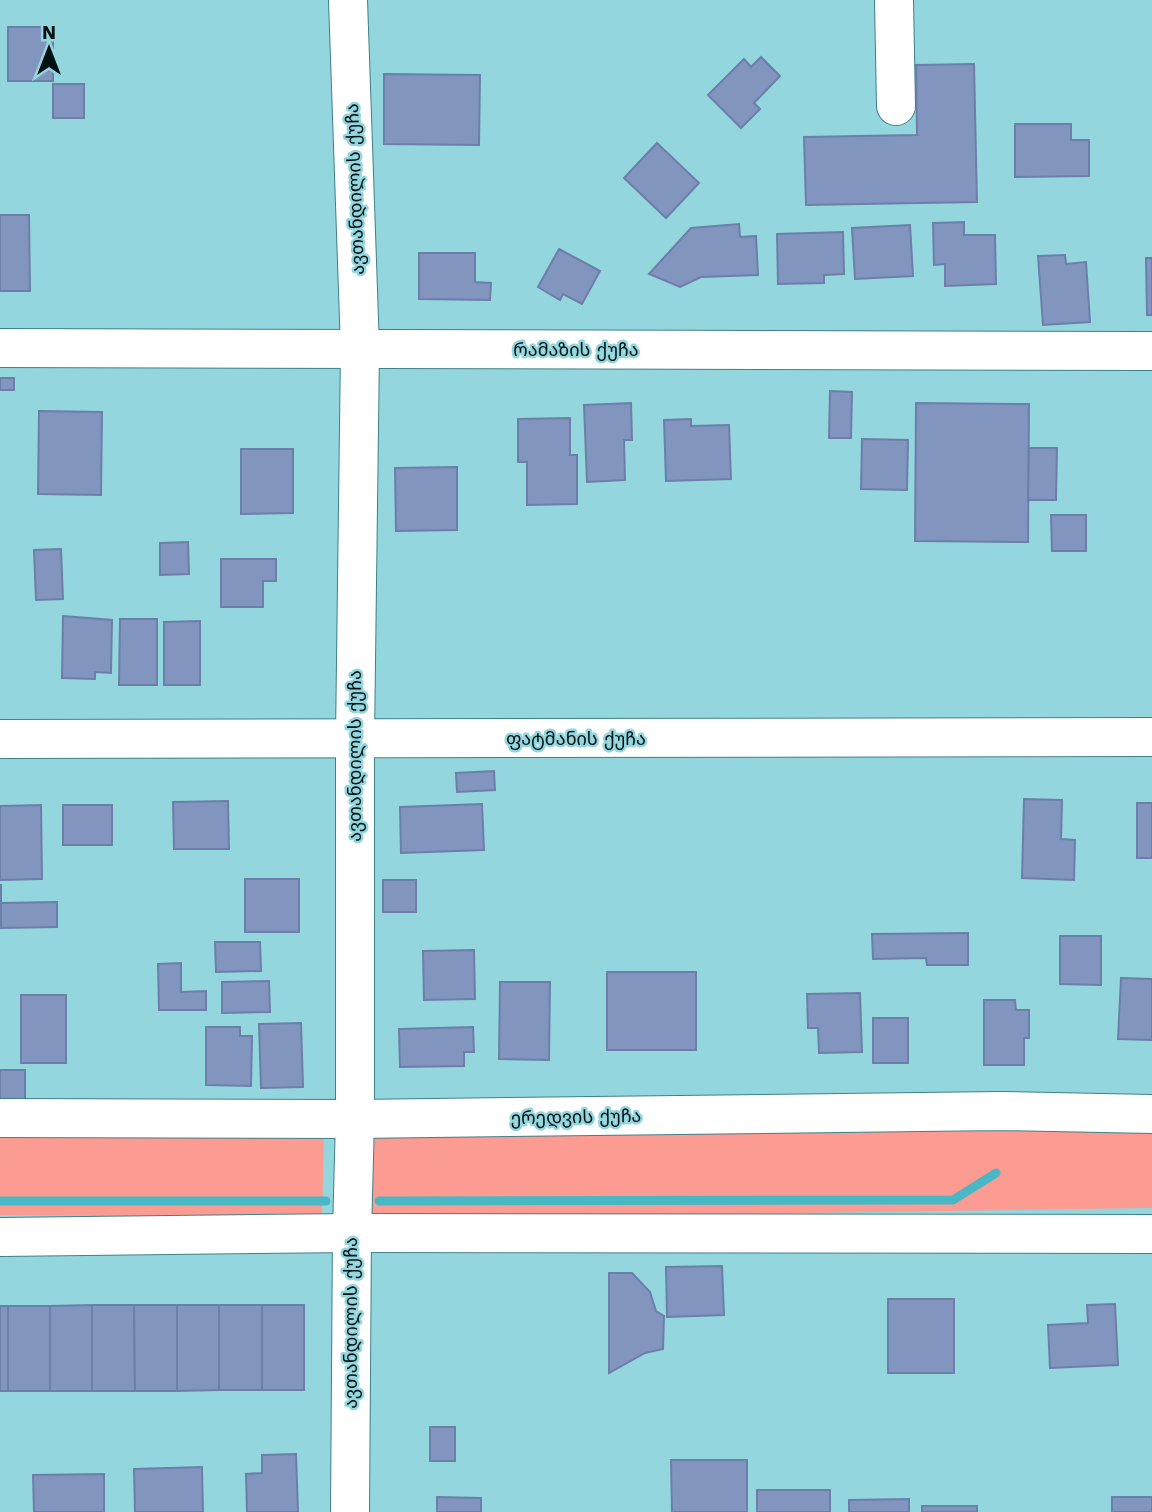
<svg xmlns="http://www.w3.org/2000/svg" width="1152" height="1512" font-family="'Work Sans','Noto Sans Georgian',sans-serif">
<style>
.green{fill:#fc9b92}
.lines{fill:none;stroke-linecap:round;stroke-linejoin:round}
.stream{stroke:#48b8c5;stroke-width:9}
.building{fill:#8195bf;stroke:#6c7fa9;stroke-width:2}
.minor-casing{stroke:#3f8188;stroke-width:40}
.minor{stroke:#fff;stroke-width:38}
.labels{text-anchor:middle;stroke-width:5;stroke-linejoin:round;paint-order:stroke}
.street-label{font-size:18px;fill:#001013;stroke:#94d6de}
</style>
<rect width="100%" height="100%" fill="#94d6de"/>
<g class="green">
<polygon points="1152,1130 1152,1208 370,1219 372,1154 375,1136"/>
<polygon points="0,1133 324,1134 322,1218 0,1215"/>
</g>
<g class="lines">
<g class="stream">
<polyline points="0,1201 326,1201"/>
<polyline points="379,1201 953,1200 996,1173"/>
</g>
</g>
<g class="building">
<rect x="8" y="27" width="45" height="54"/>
<polygon points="761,57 780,76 754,103 760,109 741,128 708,95 744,59 751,67"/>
<polygon points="974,64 977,202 806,205 804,137 917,135 916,65"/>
<polygon points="384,74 480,75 479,145 384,144"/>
<rect x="53" y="84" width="31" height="34"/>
<polygon points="1015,124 1071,124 1071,140 1089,140 1089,176 1015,177"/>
<polygon points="657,143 699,183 666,218 624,178"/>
<polygon points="0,215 29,215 30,291 0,291"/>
<polygon points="964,222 964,235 995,235 996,284 945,286 945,264 934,265 933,223"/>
<polygon points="739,224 740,237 756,236 758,275 701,277 680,287 649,274 691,228"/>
<polygon points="910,225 913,276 855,279 852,228"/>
<polygon points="843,232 844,274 824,275 824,283 778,284 777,234"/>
<polygon points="559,249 600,271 582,304 563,294 560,300 538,287"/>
<polygon points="419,253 475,253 475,282 491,283 490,300 419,299"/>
<polygon points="1065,255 1066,264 1086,262 1090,322 1043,325 1038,256"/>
<polygon points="1146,258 1152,258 1152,315 1147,315"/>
<rect x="0" y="378" width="14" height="12"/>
<polygon points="830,391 852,392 851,438 829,438"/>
<polygon points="631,403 632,440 624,440 625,480 587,482 584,405"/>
<polygon points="916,403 1029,404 1028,542 915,541"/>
<polygon points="39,411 102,412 101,495 38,494"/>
<polygon points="570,418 570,455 577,455 577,504 527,505 527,462 518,462 518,419"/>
<polygon points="691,419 691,426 729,425 731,479 666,481 664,420"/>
<polygon points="862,439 908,440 907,490 861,489"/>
<polygon points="1029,448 1057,448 1056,500 1028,500"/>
<polygon points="241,449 293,449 293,513 241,514"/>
<polygon points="457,467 457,530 396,531 395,468"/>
<polygon points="1051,515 1086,515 1086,551 1052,551"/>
<polygon points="188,542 189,574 160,575 160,543"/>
<polygon points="61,549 63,599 36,600 34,550"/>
<polygon points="221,559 276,559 276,581 263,581 263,607 221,607"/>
<polygon points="63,616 112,620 111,673 95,672 95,679 62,678"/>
<polygon points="120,619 157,619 157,685 119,685"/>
<polygon points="200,621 200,685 164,685 164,622"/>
<polygon points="494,771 495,790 457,792 456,773"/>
<polygon points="1024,799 1062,800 1061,839 1075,840 1074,880 1022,878"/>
<polygon points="228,801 229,849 174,849 173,802"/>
<rect x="1137" y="803" width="15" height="55"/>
<polygon points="482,804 484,850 401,853 400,807"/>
<polygon points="41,805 42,879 0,880 0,806"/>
<rect x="63" y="805" width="49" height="40"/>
<rect x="245" y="879" width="54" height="53"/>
<rect x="383" y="880" width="33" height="32"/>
<rect x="0" y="885" width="1" height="43"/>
<polygon points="57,902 57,927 1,928 1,903"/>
<polygon points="968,933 968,965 927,965 926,958 873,959 872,934"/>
<polygon points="1060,936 1101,936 1101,985 1060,984"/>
<polygon points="215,942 260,942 261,971 216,972"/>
<polygon points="474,950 475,999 424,1000 423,951"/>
<polygon points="181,963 181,992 206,991 206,1010 159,1010 158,964"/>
<rect x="607" y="972" width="89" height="78"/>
<polygon points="1121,978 1152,979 1152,1040 1118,1039"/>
<polygon points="269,981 270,1012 222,1013 222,982"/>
<polygon points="500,982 550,982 549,1060 499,1059"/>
<polygon points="860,993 862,1052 819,1053 818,1028 808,1028 807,994"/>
<rect x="21" y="995" width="45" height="68"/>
<polygon points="984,1000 1015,1000 1016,1010 1029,1010 1029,1038 1024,1038 1024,1065 984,1065"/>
<rect x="873" y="1018" width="35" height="45"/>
<polygon points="301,1023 303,1087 261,1088 259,1024"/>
<polygon points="206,1027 240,1027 240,1036 252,1036 251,1086 206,1085"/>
<polygon points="473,1027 474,1052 464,1052 464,1066 400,1067 399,1029"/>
<rect x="0" y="1070" width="25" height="36"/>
<polygon points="722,1266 724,1315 667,1317 666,1267"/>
<polygon points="609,1273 632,1273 650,1292 656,1311 664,1316 663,1349 645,1353 609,1373"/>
<rect x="888" y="1299" width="66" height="74"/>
<polygon points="1115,1304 1118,1365 1050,1368 1048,1325 1088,1323 1087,1305"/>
<polygon points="92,1305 134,1305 135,1391 92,1391"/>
<polygon points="92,1305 92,1391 50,1391 50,1306"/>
<polygon points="134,1305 177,1305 177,1391 135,1391"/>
<polygon points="177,1305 219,1305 219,1390 177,1391"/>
<rect x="219" y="1305" width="43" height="85"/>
<rect x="262" y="1305" width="42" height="85"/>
<rect x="0" y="1306" width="8" height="85"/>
<rect x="8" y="1306" width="42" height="85"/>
<rect x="430" y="1427" width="25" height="34"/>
<polygon points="296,1454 298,1512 247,1512 246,1474 262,1473 262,1455"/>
<polygon points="671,1460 747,1460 747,1512 672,1512"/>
<polygon points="202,1467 203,1512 135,1512 134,1469"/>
<polygon points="104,1474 104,1512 34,1512 33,1475"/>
<rect x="757" y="1490" width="73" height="22"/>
<polygon points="437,1497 481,1498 481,1512 437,1512"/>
<rect x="1112" y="1497" width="40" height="15"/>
<polygon points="909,1499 909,1512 849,1512 849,1500"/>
<rect x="922" y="1506" width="55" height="6"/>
</g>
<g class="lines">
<defs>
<g id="minor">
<polyline points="348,0 360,349 355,739 355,1119 352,1233 350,1512"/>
<polyline points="894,0 896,106"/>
<polyline points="0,348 1152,351"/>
<polyline points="0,739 1152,737"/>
<polyline points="0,1118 355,1119 1000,1111 1152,1114"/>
<polyline points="0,1237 352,1233 1152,1234"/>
</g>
</defs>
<use href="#minor" class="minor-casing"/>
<use href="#minor" class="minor"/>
</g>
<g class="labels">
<g class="street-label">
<text transform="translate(355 189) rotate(-92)" y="6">ავთანდილის ქუჩა</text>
<text x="576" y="356">რამაზის ქუჩა</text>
<text x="576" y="745">ფატმანის ქუჩა</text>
<text transform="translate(355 756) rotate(-90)" y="6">ავთანდილის ქუჩა</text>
<text transform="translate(576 1117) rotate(-1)" y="6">ერედვის ქუჩა</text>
<text transform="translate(351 1323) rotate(-90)" y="6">ავთანდილის ქუჩა</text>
</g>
</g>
<g transform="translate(49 49)" stroke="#94d6de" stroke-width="5" paint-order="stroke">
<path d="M0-5L12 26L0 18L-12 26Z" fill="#001013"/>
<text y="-10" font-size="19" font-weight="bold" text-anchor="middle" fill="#001013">N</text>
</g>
</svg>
